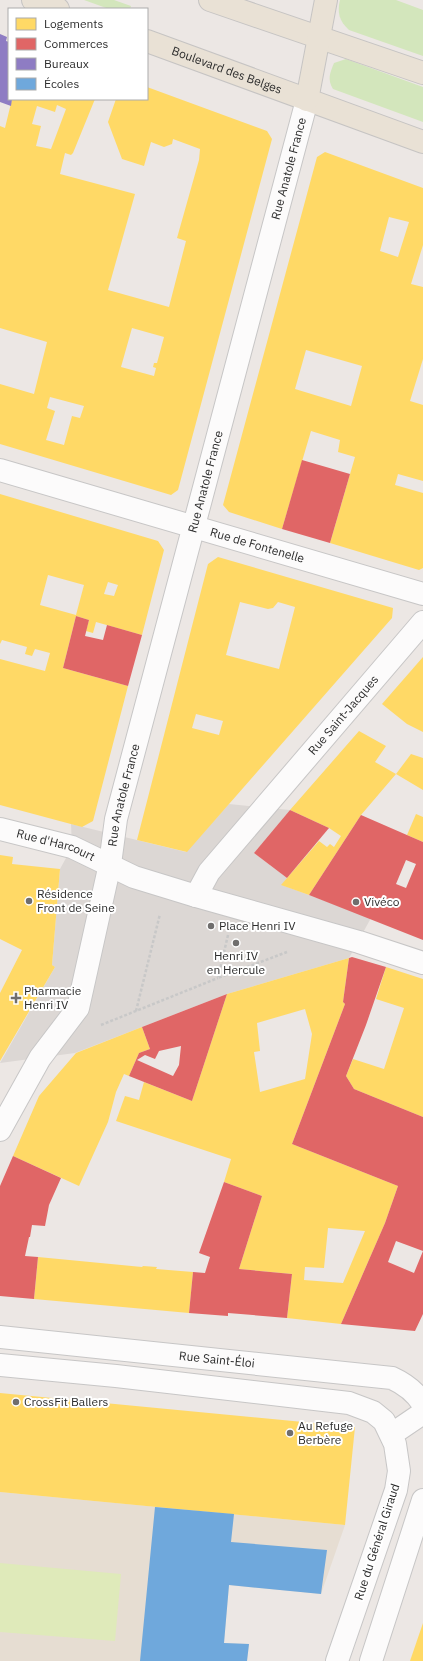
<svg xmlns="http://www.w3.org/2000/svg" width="423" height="1661" font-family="'IBM Plex Sans',sans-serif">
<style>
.education{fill:#e6ddd2}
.green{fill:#d3e6bc}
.pitch{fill:#dfeaba}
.plaza{fill:#dcd7d4}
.homes{fill:#ffd966;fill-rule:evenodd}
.shops{fill:#e06666;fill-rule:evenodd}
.offices{fill:#8e7cc3}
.schools{fill:#6fa8dc}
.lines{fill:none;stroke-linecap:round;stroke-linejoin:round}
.minor-casing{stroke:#c7c6c6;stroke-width:24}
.major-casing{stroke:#c6c4c3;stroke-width:24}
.path{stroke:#c8c8c8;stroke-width:2.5;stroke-dasharray:3 2;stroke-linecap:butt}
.minor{stroke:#fcfbfb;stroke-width:22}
.major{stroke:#e9e1d5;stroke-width:22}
.poi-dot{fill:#706e6d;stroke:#fff;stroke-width:1.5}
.labels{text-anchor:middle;stroke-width:4;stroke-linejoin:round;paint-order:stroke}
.street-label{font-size:12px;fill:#2d2d2d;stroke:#fff}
.poi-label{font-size:12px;fill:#2d2d2d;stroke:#fff;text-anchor:start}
</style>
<rect width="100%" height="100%" fill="#ece7e4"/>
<polygon class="education" points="0,1492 345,1525 321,1594 229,1585 224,1643 249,1644 247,1661 0,1661"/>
<g class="green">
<polygon points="84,0 114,0 131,6 130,9 109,9"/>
<path d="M340 0H396L423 10V56L349 30C339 21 337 12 340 0Z"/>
<path d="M346 59 423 87V122L333 89C327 79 330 73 334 63Z"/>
</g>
<polygon class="pitch" points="0,1563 121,1574 115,1641 0,1632"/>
<polygon class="plaza" points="229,804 290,810 254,853 287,878 282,885 371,918 349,958 227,994 75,1053 0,1063 55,967 52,965 60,869 72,847 71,824 186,852"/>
<g class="homes">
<path d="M147 87 267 131 272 139 178 490 171 495 0 444V384L34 394 47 342 0 328V126L5 128 12 99H95L73 153 71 155 65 153 60 174 135 194 108 290 169 307 186 241 177 238 199 160 200 149 173 139 172 144 164 147 151 142 144 166 122 159 108 122 116 99H147ZM57 105 66 109 51 149 36 146 41 126 32 124 37 106 55 112ZM132 328 164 337 157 363H154L153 367 156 368 154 376 121 367ZM50 397 84 406 80 418 72 416 64 445 46 440 55 411 47 408Z"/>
<path d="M325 152 423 188V245L411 284 423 287V359L410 401 423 405V481L398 474 395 485 423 493V568L419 570 330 543 355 457 338 452 340 440 311 431 282 529 229 512 223 505 317 157ZM389 217 409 222 398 257 380 251ZM306 350 362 366 351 406 295 389Z"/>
<path d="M0 494 158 541 164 550 142 635 96 622 93 633 86 631 89 620 76 616 63 668 128 686 93 821 82 827 0 805V659L45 671 50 653 35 649 32 656 25 654 27 647 2 640 0 644ZM48 575 84 585 76 615 40 605ZM108 582 118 585 114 596 104 594Z"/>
<path d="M218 557 393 608 392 618 187 852 137 840 208 564ZM240 602 268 609 273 608 278 602 295 607 279 669 226 655ZM196 714 223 721 219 735 192 728Z"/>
<polygon points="423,657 423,732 407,724 382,704"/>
<polygon points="359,731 386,746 375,762 396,774 361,815 309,895 281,885 319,841 327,847 330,844 334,847 341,836 329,828 290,810"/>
<polygon points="411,754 423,758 423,790 396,774"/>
<polygon points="416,814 423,817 423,842 407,835"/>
<polygon points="0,855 13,857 12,864 60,869 52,965 55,967 0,1061 0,993 22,950 0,939"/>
<path d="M349 958 343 1002 345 1004 292 1144 398 1186 385 1223 341 1324 287 1318 292 1274 239 1269 262 1196 224 1182 231 1159 116 1121 125 1096 139 1100 144 1082 192 1101 227 994ZM305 1009 312 1034 305 1079 260 1092 254 1052 260 1051 257 1023ZM328 1228 365 1231 343 1283 304 1280 305 1267 324 1268Z"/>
<polygon points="386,967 423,979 423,1117 354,1089 346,1076 353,1059 384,1069 404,1008 376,999"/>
<polygon points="142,1027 150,1049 139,1053 129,1076 124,1074 116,1092 108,1122 79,1186 13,1156 39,1096 76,1053"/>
<polygon points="38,1257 142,1267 143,1266 157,1267 156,1269 193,1272 189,1313 34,1299"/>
<polygon points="0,1393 355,1427 345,1525 0,1492"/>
<polygon points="423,1623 423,1661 410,1661"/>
</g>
<g class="shops">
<polygon points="302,460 350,474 330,543 282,529"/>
<polygon points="76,616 89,620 85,636 103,640 107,625 142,635 128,686 63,668"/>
<polygon points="290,810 329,828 287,878 254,853"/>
<path d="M361 815 423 842V940L309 895ZM406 860 416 864 406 888 396 884Z"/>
<polygon points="352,957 386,967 366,1025 346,1076 354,1089 423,1117 423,1251 396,1241 388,1262 414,1273 423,1251 423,1314 415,1331 341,1324 385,1223 398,1186 292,1144 345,1004 343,1002 349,958"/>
<path d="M227 994 192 1101 129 1076 139 1053 150 1049 142 1027ZM181 1046 179 1065 173 1076 137 1060 145 1055 155 1059 159 1051Z"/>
<polygon points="13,1156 61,1178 49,1205 45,1226 32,1225 30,1237 29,1237 25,1256 38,1257 34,1299 0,1296 0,1186"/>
<polygon points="224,1182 262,1196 239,1269 292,1274 287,1318 228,1313 228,1316 189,1313 193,1272 205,1273 210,1257 199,1253"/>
</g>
<polygon class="offices" points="0,34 7,37 6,41 9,42 9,99 12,99 11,106 0,102"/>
<polygon class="schools" points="155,1507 234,1514 231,1542 327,1550 321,1594 229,1585 224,1643 249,1644 247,1661 140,1661"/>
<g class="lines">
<defs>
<g id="minor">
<path id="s1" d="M0 470 423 594"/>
<path id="s2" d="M0 829 72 847 134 877 196 896 359 942 423 963"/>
<path id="s3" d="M196 896 209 872 423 622"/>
<path id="s4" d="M0 1130 40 1058 78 1008 110 864 116 819 307 100"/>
<path id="s5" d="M0 1337 392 1378C405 1384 415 1391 423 1404"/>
<polyline points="0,1365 116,1376 349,1403 373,1412 384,1421 395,1444 399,1471 396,1490 337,1661"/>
<polyline points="392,1434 423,1413"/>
<polyline points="371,1661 423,1500"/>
</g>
<g id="major">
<polyline points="33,0 58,9"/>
<polyline points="210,0 423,73"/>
<path id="s6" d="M147 41 423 142"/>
<polyline points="307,100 326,0"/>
</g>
</defs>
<use href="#minor" class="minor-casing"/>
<use href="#major" class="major-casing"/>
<g class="path">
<polyline points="228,935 218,978 287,952"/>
<polyline points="136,1011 160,914"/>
<polyline points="101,1025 218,978"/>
</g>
<use href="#minor" class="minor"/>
<use href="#major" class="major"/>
</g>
<g class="poi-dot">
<circle cx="29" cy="901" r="4"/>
<circle cx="356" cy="902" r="4"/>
<circle cx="211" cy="926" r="4"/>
<circle cx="236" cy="943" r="4"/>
<path d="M14 992h4v4h4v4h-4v4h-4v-4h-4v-4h4z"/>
<circle cx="16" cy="1402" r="4"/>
<circle cx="290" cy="1433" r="4"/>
</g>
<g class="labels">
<g class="street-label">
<text dy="4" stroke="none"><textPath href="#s6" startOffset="85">Boulevard des Belges</textPath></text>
<text dy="4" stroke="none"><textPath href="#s4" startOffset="1011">Rue Anatole France</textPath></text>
<text dy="4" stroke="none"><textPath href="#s4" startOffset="687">Rue Anatole France</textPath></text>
<text dy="4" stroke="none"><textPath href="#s1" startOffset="268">Rue de Fontenelle</textPath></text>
<text dy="4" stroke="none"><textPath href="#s3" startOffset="234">Rue Saint-Jacques</textPath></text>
<text dy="4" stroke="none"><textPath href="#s4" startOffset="363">Rue Anatole France</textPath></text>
<text dy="4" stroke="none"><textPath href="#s2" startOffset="58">Rue d'Harcourt</textPath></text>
<text dy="4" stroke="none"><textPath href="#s5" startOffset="218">Rue Saint-Éloi</textPath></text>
<text transform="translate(377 1542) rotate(-72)" y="4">Rue du Général Giraud</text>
</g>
<g class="poi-label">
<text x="37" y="898">Résidence<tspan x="37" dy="14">Front de Seine</tspan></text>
<text x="364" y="906">Vivéco</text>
<text x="219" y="930">Place Henri IV</text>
<text x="236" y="960" text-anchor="middle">Henri IV<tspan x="236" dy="14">en Hercule</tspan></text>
<text x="24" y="995">Pharmacie<tspan x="24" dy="14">Henri IV</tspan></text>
<text x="24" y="1406">CrossFit Ballers</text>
<text x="298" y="1430">Au Refuge<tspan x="298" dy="14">Berbère</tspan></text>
</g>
</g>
<rect x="8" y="8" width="140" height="92" fill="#ffffff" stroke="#ababab"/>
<rect x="16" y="18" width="20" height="12" fill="#ffd966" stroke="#ababab"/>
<text x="44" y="28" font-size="12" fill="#2d2d2d">Logements</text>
<rect x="16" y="38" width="20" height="12" fill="#e06666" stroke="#ababab"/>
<text x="44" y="48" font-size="12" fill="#2d2d2d">Commerces</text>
<rect x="16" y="58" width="20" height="12" fill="#8e7cc3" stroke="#ababab"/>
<text x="44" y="68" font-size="12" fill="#2d2d2d">Bureaux</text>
<rect x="16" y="78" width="20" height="12" fill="#6fa8dc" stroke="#ababab"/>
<text x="44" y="88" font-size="12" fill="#2d2d2d">Écoles</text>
</svg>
